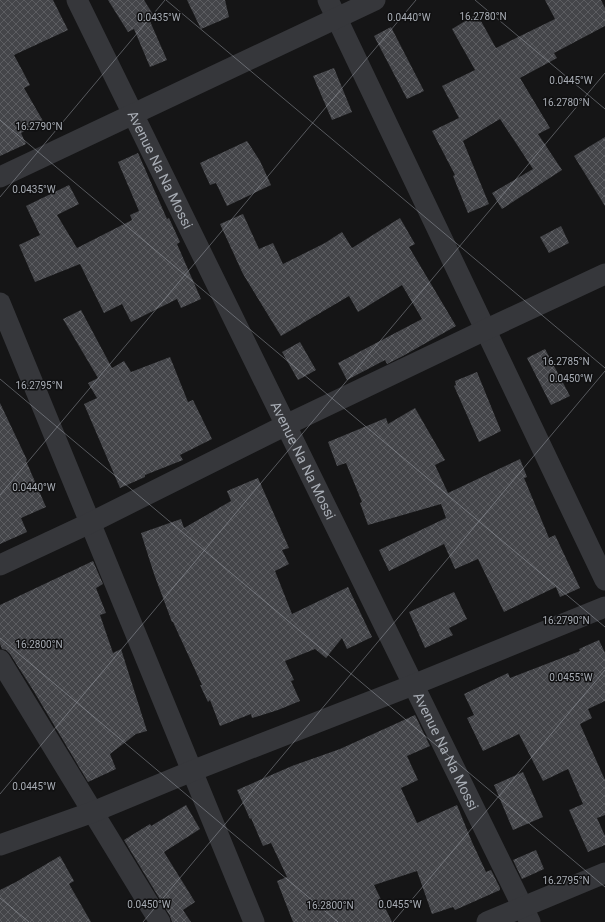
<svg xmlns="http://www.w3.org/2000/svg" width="605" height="922" font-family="Roboto,sans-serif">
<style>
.building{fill:url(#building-cross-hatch)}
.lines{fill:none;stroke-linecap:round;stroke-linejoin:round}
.minor{stroke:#36373b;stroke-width:21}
.ticks{fill:none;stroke:#a8adb5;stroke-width:1;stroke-opacity:0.45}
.labels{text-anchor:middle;stroke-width:3;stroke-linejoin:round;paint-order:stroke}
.street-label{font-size:14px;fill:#a8adb5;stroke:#101011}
.ticks-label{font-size:10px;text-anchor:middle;fill:#a8adb5;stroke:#101011;stroke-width:3;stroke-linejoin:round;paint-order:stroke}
</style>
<defs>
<pattern id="building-cross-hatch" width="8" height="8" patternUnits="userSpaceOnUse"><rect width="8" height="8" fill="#444549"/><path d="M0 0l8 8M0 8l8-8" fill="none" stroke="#5c5d61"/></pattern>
</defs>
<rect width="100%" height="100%" fill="#151516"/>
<g class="building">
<polygon points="0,0 53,0 68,30 14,55 30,85 24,88 43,121 21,133 26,144 0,156"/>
<polygon points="108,0 144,0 154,16 149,19 167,60 150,67 134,29 128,32"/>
<polygon points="187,0 225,0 229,17 201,29"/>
<polygon points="545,0 601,0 605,8 605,26 554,53 557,58 520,78 550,128 538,134 562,170 502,209 492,193 533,169 500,119 463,141 489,204 468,213 453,176 455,175 432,131 459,118 442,86 475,70 452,29 477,14 496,48 555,19"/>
<polygon points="391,27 424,91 407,99 374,36"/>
<polygon points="334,68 352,112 332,120 313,76"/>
<polygon points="605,137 605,206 574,156"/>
<polygon points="247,141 260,161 271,185 227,206 216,183 210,185 200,163"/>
<polygon points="138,153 167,219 169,218 180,242 177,244 201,299 181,308 177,299 131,322 122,304 104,313 80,264 35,282 19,245 40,235 26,206 69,185 79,204 57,215 77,248 132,220 130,215 139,211 118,162"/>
<polygon points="243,214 259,249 273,243 283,264 325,243 342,232 352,248 400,218 415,244 409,247 456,326 401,357 387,364 385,360 347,380 338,363 422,319 402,285 358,312 349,296 281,336 243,274 220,224"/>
<polygon points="561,226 569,243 549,253 540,237"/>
<polygon points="81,310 112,368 124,361 131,372 170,357 188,402 193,400 212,439 180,455 183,460 145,475 145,477 120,488 84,404 97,398 88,383 98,378 63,319"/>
<polygon points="300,342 316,370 298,380 282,352"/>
<polygon points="545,349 570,396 551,405 527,358"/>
<polygon points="477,372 501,431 479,442 454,386 456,385 455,381"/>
<polygon points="0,403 27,460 26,461 46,507 21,518 27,532 0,544"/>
<polygon points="415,408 445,460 435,465 448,493 520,459 527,477 524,478 549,538 555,535 580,588 560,597 556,587 504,612 478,559 455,569 444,544 389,571 379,550 446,518 441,504 368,525 360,503 362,502 346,463 337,466 328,442 386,418 388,424"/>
<polygon points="258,478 289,548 282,550 289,564 275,571 292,614 348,587 372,637 347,649 342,638 326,658 315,649 285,661 294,680 291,681 300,701 278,710 252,718 251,714 220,726 210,700 208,702 200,685 202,685 173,622 172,622 154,574 141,533 181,519 184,528 231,501 227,491"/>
<polygon points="93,561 103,584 96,588 106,613 100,615 113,653 121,649 147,731 136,734 110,754 116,769 88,782 33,690 10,654 6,650 2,649 0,644 0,605"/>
<polygon points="454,592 467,619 449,628 453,635 425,648 409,612"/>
<polygon points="599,640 605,653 605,701 588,709 592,718 580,724 605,780 605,815 597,818 605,836 605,845 588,852 569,810 583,804 568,769 543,781 519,734 483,751 467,718 474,715 464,694 508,673 510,678 580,651 579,649"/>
<polygon points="415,715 430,746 407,756 418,780 401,788 417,823 457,805 472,842 486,872 491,870 500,888 500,890 455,910 453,907 432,914 417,871 374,885 392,922 293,922 277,881 287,877 271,843 263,846 251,818 250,819 237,790 292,766 340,749"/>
<polygon points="523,772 543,817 513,830 494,785"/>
<polygon points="186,805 200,829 164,852 195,902 183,910 191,922 172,922 170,916 124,840 150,824 151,826"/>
<polygon points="536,850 544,869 522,879 513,860"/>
<polygon points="60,856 74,881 69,884 91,922 0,922 0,890 16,882"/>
</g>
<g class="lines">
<g class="minor">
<path id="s1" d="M77 0 530 922"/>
<polyline points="328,0 605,580"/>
<polyline points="0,177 375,0"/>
<polyline points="0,303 254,922"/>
<polyline points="0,565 90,523 286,425 485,330 605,274"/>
<polyline points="0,660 160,922"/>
<polyline points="0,845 93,812 192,771 413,685 605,607"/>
<polyline points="487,922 605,873"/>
</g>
</g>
<path class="ticks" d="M166 0 605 368M475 0 605 109M0 120 605 627M0 197 165 0M0 379 605 887M0 495 416 0M0 638 338 922M0 794 605 73M0 898 29 922M143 922 605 371M393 922 605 670"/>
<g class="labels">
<g class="street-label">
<text dy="5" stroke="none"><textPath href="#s1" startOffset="189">Avenue Na Na Mossi</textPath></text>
<text dy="5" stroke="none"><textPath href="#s1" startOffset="513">Avenue Na Na Mossi</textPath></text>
<text dy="5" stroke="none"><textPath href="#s1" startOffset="837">Avenue Na Na Mossi</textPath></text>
</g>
</g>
<g class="ticks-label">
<text x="483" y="20">16.2780°N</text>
<text x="159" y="21">0.0435°W</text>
<text x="409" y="21">0.0440°W</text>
<text x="571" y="84">0.0445°W</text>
<text x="566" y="106">16.2780°N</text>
<text x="39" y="130">16.2790°N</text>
<text x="34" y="193">0.0435°W</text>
<text x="566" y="365">16.2785°N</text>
<text x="571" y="382">0.0450°W</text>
<text x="39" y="389">16.2795°N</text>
<text x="34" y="491">0.0440°W</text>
<text x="566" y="624">16.2790°N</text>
<text x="39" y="648">16.2800°N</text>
<text x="571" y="681">0.0455°W</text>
<text x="34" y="790">0.0445°W</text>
<text x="566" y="884">16.2795°N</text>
<text x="149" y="908">0.0450°W</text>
<text x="400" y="908">0.0455°W</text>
<text x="330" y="909">16.2800°N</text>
</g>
</svg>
